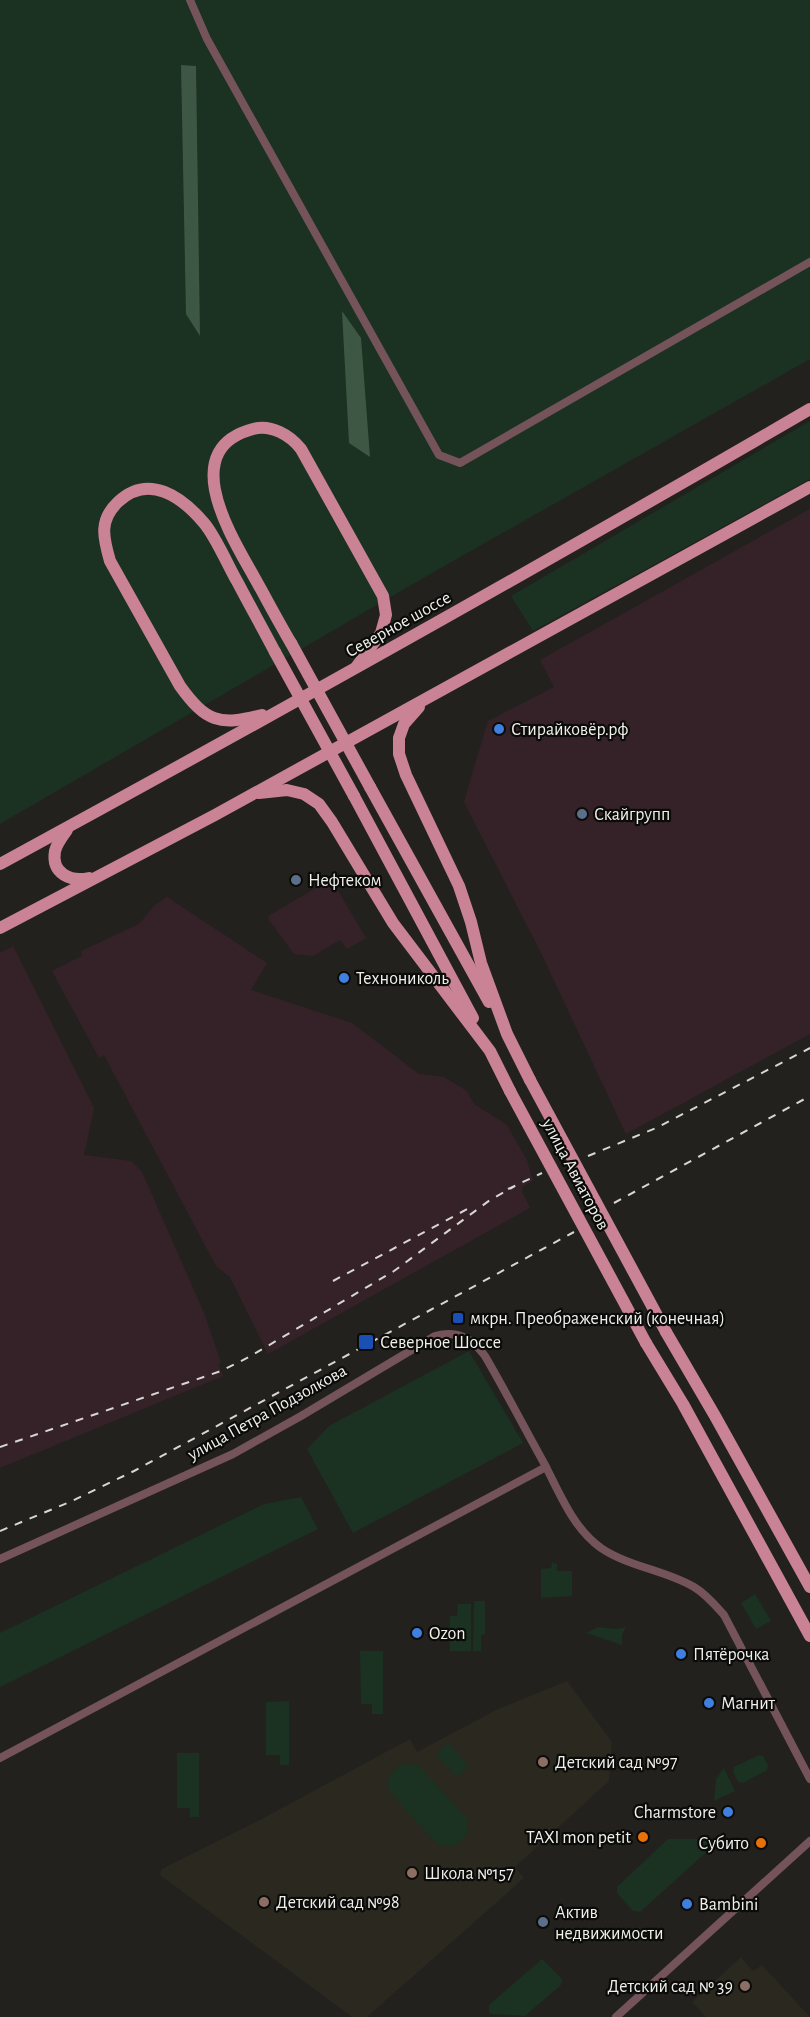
<svg xmlns="http://www.w3.org/2000/svg" width="810" height="2017" font-family="'Alegreya Sans',sans-serif">
<style>
.built{fill:#2a281f}
.industrial{fill:#352228}
.green{fill:#1b3121}
.forest{fill:#3e5745}
.lines{fill:none;stroke-linecap:round;stroke-linejoin:round}
.minor{stroke:#75535a;stroke-width:8}
.primary{stroke:#c98394;stroke-width:12}
.rail{stroke:#d7d6d3;stroke-width:2;stroke-dasharray:8 8;stroke-linecap:butt}
.primary-bridge{stroke:#c98394;stroke-width:12}
.shop-dot{fill:#3f7fe0;stroke:#0b0b09;stroke-width:2}
.service-dot{fill:#5c6f8a;stroke:#0b0b09;stroke-width:2}
.transit-dot{fill:#1a4fb4;stroke:#0b0b09;stroke-width:2}
.education-dot{fill:#8d6e63;stroke:#0b0b09;stroke-width:2}
.food-dot{fill:#e8710a;stroke:#0b0b09;stroke-width:2}
.labels{text-anchor:middle;stroke-width:4.5;stroke-linejoin:round;paint-order:stroke}
.street-label{font-size:18px;fill:#f0f0ed;stroke:#0b0b09}
.poi-label{font-size:18px;fill:#f0f0ed;stroke:#0b0b09;text-anchor:start}
</style>
<rect width="100%" height="100%" fill="#22211e"/>
<g class="built">
<polygon points="567,1681 612,1742 609,1781 515,1867 524,1878 367,2017 352,2017 160,1875 162,1869 258,1821 410,1739 417,1752 498,1709"/>
<polygon points="741,1957 753,1971 762,1965 810,2017 706,2017 692,2002"/>
</g>
<g class="industrial">
<polygon points="810,509 810,1034 626,1134 543,957 464,802 475,764 488,721 554,687 540,660"/>
<polygon points="331,879 366,938 347,949 340,940 313,956 294,954 269,920 268,916"/>
<polygon points="167,897 267,963 251,990 352,1023 419,1074 444,1077 467,1091 474,1104 507,1125 527,1160 533,1181 523,1186 522,1192 530,1208 268,1354 230,1277 216,1266 104,1055 99,1058 52,971 82,956 81,951 139,924 154,906"/>
<polygon points="13,946 94,1108 84,1155 131,1161 142,1172 204,1313 221,1363 218,1364 223,1376 0,1468 0,953"/>
</g>
<g class="green">
<polygon points="0,0 810,0 810,359 425,577 0,824"/>
<polygon points="810,421 810,479 533,631 511,596"/>
<polygon points="469,1351 523,1443 353,1533 307,1449 329,1426"/>
<polygon points="301,1497 318,1529 0,1687 0,1633 264,1504"/>
<polygon points="552,1562 557,1564 557,1571 572,1571 572,1596 541,1598 541,1569 551,1568"/>
<polygon points="755,1594 771,1621 756,1629 741,1603"/>
<polygon points="474,1601 485,1601 485,1634 481,1635 481,1651 473,1651"/>
<polygon points="458,1604 471,1604 471,1651 450,1651 450,1616 457,1616"/>
<polygon points="598,1627 616,1629 626,1627 622,1635 622,1645 586,1633"/>
<polygon points="360,1651 383,1651 383,1714 372,1714 372,1704 361,1704"/>
<polygon points="289,1701 289,1765 280,1765 280,1755 266,1755 266,1702"/>
<polygon points="448,1743 469,1766 457,1777 436,1754"/>
<polygon points="177,1753 199,1753 199,1817 190,1817 190,1808 177,1808"/>
<polygon points="759,1755 763,1756 768,1765 767,1770 743,1783 738,1782 733,1772 734,1767"/>
<path d="M403 1764 419 1766 467 1818 468 1833C460 1846 451 1850 437 1844 429 1835 390 1795 388 1786 387 1776 394 1769 403 1764Z"/>
<polygon points="724,1768 735,1791 714,1801 716,1779"/>
<polygon points="668,1839 705,1839 712,1847 640,1912 633,1911 617,1893 617,1887"/>
<polygon points="542,1959 562,1979 561,1985 525,2016 492,2014 489,2013 489,2005"/>
</g>
<g class="forest">
<polygon points="181,65 196,66 200,336 186,314"/>
<polygon points="342,311 361,338 370,457 349,443"/>
</g>
<g class="lines">
<g class="minor">
<polyline points="190,0 207,39 439,455 460,463 810,262"/>
<path d="M0 1559 233 1454 301 1416 435 1336C457 1330 472 1338 485 1356 506 1392 525 1429 545 1465 560 1494 573 1528 601 1548 629 1567 665 1570 694 1587 706 1594 715 1605 724 1615L810 1779"/>
<polyline points="0,1758 546,1467"/>
<polyline points="616,2017 810,1841"/>
</g>
<g class="primary">
<path d="M291 643C278 621 266 598 253 575 230 534 177 449 253 429 271 424 290 435 301 449L383 596 386 615 381 633 357 666"/>
<polyline points="419,707 404,724 399,738 399,754 406,775 459,886 471,922 481,963 507,1034 530,1080"/>
<path d="M262 715C219 726 206 722 180 686L110 561C103 537 99 520 118 502 149 473 182 497 204 523 216 537 228 566 238 583 250 606 263 629 275 652"/>
<polyline points="370,787 489,1002"/>
<polyline points="259,793 287,790 304,794 319,804 332,822 393,923 490,1051 510,1091"/>
<polyline points="354,796 473,1018"/>
<path d="M67 830C62 837 57 843 55 851 51 874 71 882 89 878"/>
<path d="M0 864C272 716 542 565 810 409"/>
<polyline points="0,928 215,815 810,487"/>
<polyline points="666,1332 715,1416 810,1587"/>
<polyline points="646,1343 683,1404 810,1636"/>
</g>
<g class="rail">
<polyline points="588,1156 656,1128 810,1048"/>
<polyline points="508,1189 542,1173"/>
<polyline points="614,1203 810,1096"/>
<polyline points="333,1281 473,1206"/>
<polyline points="0,1447 221,1371 249,1357 394,1271 490,1200 515,1186"/>
<polyline points="0,1531 72,1501 134,1471 574,1232"/>
</g>
<g class="primary-bridge">
<polyline points="291,643 370,787"/>
<polyline points="275,652 354,796"/>
<polyline points="530,1080 666,1332"/>
<polyline points="510,1091 646,1343"/>
</g>
</g>
<g class="shop-dot">
<circle cx="499" cy="729" r="6"/>
<circle cx="344" cy="978" r="6"/>
<circle cx="417" cy="1633" r="6"/>
<circle cx="681" cy="1654" r="6"/>
<circle cx="709" cy="1703" r="6"/>
<circle cx="728" cy="1812" r="6"/>
<circle cx="687" cy="1904" r="6"/>
</g>
<g class="service-dot">
<circle cx="582" cy="814" r="6"/>
<circle cx="296" cy="880" r="6"/>
<circle cx="543" cy="1922" r="6"/>
</g>
<g class="transit-dot">
<rect x="452" y="1312" width="12" height="12" rx="3"/>
<rect x="358" y="1334" width="16" height="16" rx="3"/>
</g>
<g class="education-dot">
<circle cx="543" cy="1762" r="6"/>
<circle cx="412" cy="1873" r="6"/>
<circle cx="264" cy="1902" r="6"/>
<circle cx="745" cy="1986" r="6"/>
</g>
<g class="food-dot">
<circle cx="643" cy="1837" r="6"/>
<circle cx="761" cy="1843" r="6"/>
</g>
<g class="labels">
<g class="street-label">
<text transform="translate(398 624) rotate(-29)" y="6">Северное шоссе</text>
<text transform="translate(576 1174) rotate(62)" y="6">улица Авиаторов</text>
<text transform="translate(267 1412) rotate(-29)" y="6">улица Петра Подзолкова</text>
</g>
<g class="poi-label">
<text x="511" y="735">Стирайковёр.рф</text>
<text x="594" y="820">Скайгрупп</text>
<text x="308" y="886">Нефтеком</text>
<text x="356" y="984">Технониколь</text>
<text x="470" y="1324">мкрн. Преображенский (конечная)</text>
<text x="380" y="1348">Северное Шоссе</text>
<text x="429" y="1639">Ozon</text>
<text x="693" y="1660">Пятёрочка</text>
<text x="721" y="1709">Магнит</text>
<text x="555" y="1768">Детский сад №97</text>
<text x="716" y="1818" text-anchor="end">Charmstore</text>
<text x="631" y="1843" text-anchor="end">TAXI mon petit</text>
<text x="749" y="1849" text-anchor="end">Субито</text>
<text x="424" y="1879">Школа №157</text>
<text x="276" y="1908">Детский сад №98</text>
<text x="699" y="1910">Bambini</text>
<text x="555" y="1918">Актив<tspan x="555" dy="21">недвижимости</tspan></text>
<text x="733" y="1992" text-anchor="end">Детский сад № 39</text>
</g>
</g>
</svg>
